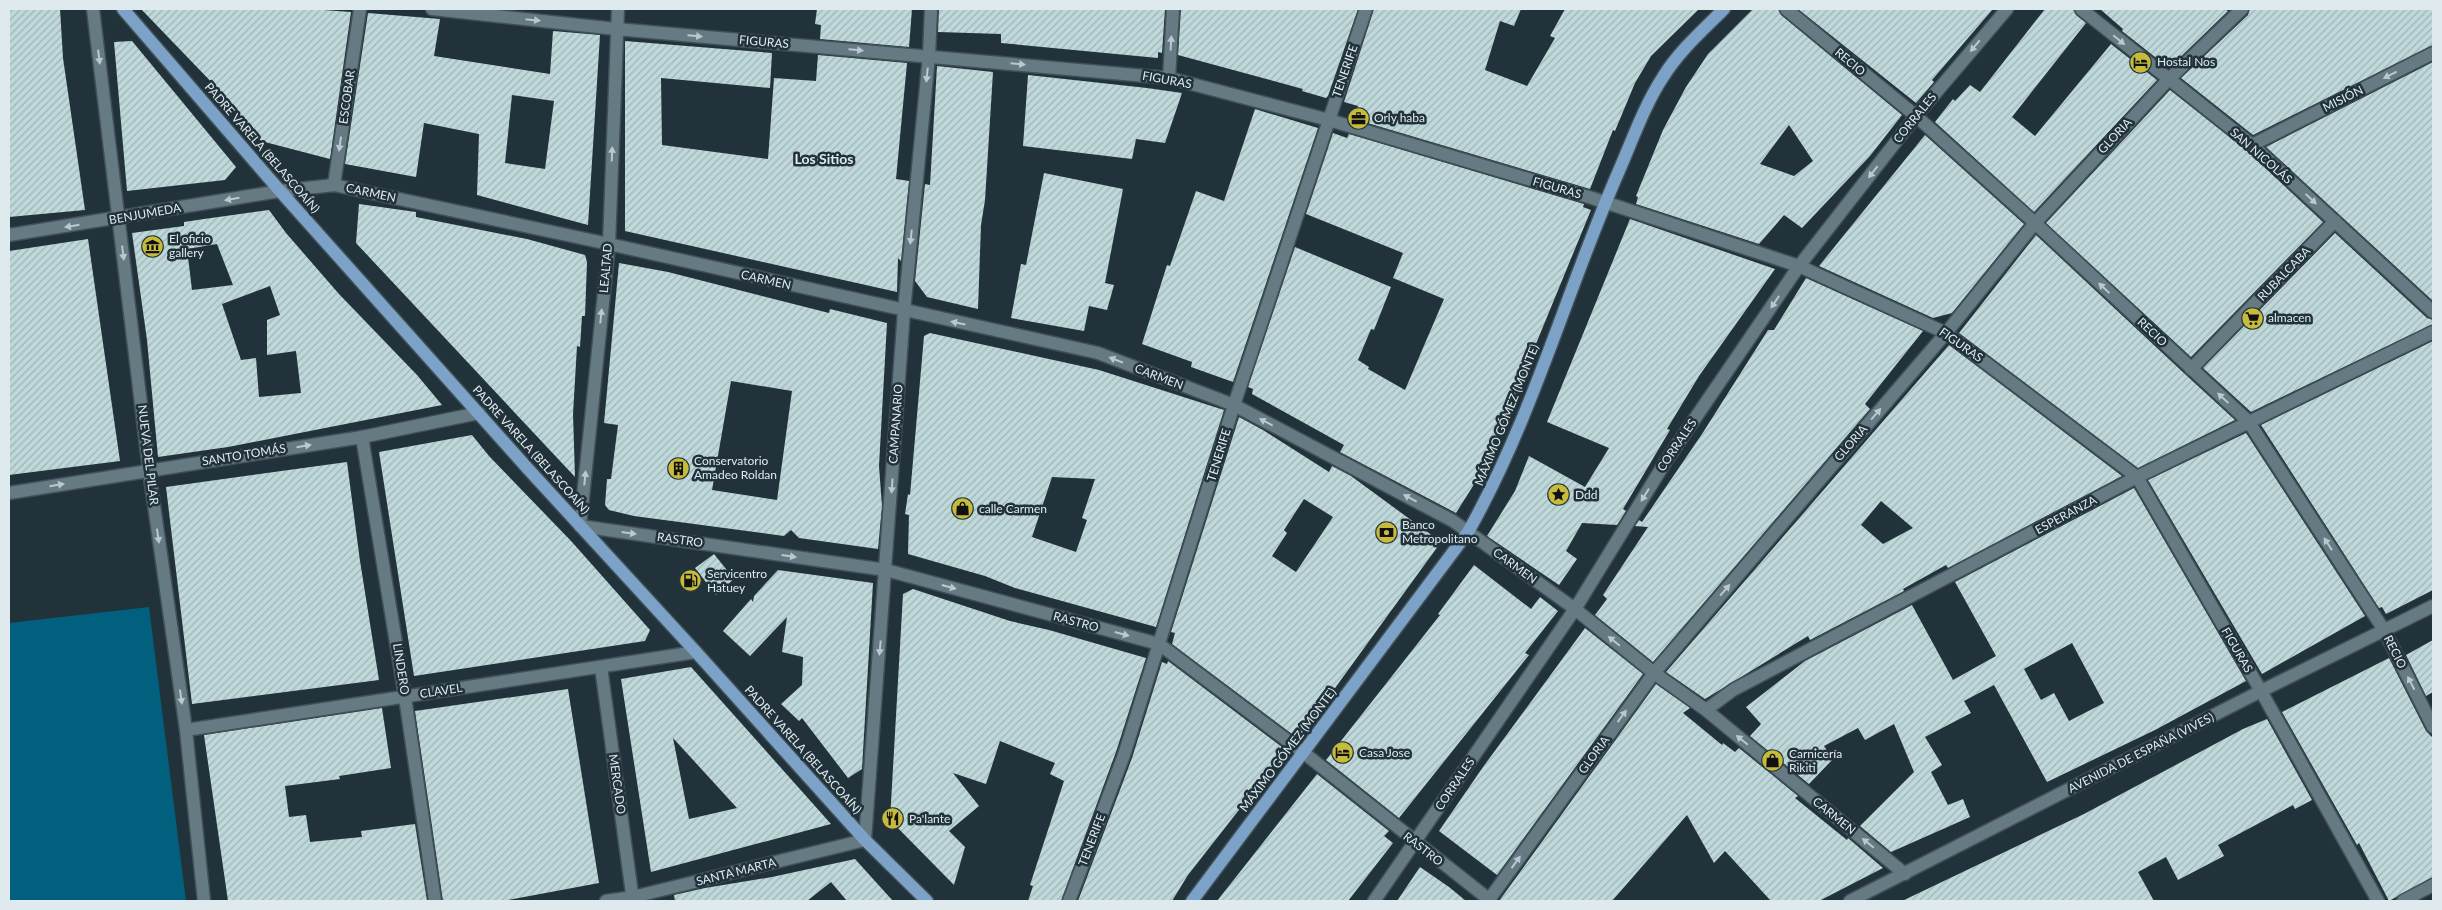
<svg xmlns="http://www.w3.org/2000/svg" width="2442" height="910" font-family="Lato,sans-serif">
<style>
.pitch{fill:#00607d}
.building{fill:url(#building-hatch);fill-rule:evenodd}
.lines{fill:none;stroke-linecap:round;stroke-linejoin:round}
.minor-casing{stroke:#415057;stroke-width:15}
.major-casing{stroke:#415057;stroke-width:15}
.minor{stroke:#667a83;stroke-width:12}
.major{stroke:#7ca2c7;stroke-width:12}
.oneway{fill:#bbc8cf}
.labels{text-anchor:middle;stroke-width:5;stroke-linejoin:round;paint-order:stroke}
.street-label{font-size:12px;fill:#dfeaef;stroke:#21323a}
.poi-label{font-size:12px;fill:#dfeaef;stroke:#21323a;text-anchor:start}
.neighbourhood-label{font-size:14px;font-weight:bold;fill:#dfeaef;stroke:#21323a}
</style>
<defs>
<pattern id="building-hatch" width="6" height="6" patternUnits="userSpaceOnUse" patternTransform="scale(1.25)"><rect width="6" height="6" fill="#bfd8da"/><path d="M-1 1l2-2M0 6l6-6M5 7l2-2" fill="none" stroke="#a0b4b6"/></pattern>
</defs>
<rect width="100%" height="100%" fill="#21323a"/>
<polygon class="pitch" points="149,607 186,901 9,901 9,623"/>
<g class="building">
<polygon points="9,9 60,9 63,58 85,210 9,217"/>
<polygon points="141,9 310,9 351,12 330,159 261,141 219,90"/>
<polygon points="817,9 912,9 909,47 820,39 821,25 815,24"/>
<polygon points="939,9 1165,9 1162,53 1158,52 1158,58 1001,43 1001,34 938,32"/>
<polygon points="1181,9 1358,9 1328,96 1326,98 1302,91 1303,89 1178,55"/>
<polygon points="1374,9 1521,9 1514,26 1500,21 1485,70 1527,86 1555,38 1550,36 1565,9 1699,9 1651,56 1635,83 1615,131 1613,130 1590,189 1354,119 1358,106 1344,102"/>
<path d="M1753 9H1778L1781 15 1902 115 1870 156 1802 228 1784 215 1759 244 1636 204 1638 197 1636 196 1663 130 1686 87 1708 54ZM1789 125 1813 161 1794 176 1760 164Z"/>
<polygon points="1798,9 1993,9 1932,80 1934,82 1916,103"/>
<polygon points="2045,9 2073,9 2076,15 2086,23 2012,117 2035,136 2111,44 2157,80 2034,212 1935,122 1953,99 1955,101 1970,85 1980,92"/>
<polygon points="2100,9 2224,9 2228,11 2169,68 2122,31 2123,29"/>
<polygon points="2250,9 2433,9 2433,45 2253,135 2181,78 2248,15"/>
<path d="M368 13 440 19 434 56 550 74 553 31 600 35 588 225 477 195 479 134 424 123 416 177 345 164ZM512 95 554 101 545 169 505 163Z"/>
<polygon points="132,41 236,167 225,180 127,191 114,42"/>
<polygon points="625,41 772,53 770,88 661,78 662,145 768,159 774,78 816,81 818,55 907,63 896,179 909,181 901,261 898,258 897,292 625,231"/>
<polygon points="2433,62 2433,301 2266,147"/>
<polygon points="937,66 993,72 985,200 981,225 978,309 927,297 915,281 925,184 930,185"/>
<polygon points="1028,75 1147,88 1182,93 1165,143 1136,139 1132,159 1023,146"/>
<polygon points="2170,90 2247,151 2323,222 2191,357 2046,223"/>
<polygon points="1255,109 1318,128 1233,382 1191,367 1192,362 1142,344 1167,265 1170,266 1196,191 1224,201"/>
<polygon points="1333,133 1347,138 1349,134 1584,204 1583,207 1591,210 1501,429 1473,486 1456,513 1340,452 1344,445 1252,394 1253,389 1248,387 1295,247 1391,287 1374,330 1371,329 1358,360 1369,367 1368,369 1405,390 1444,299 1393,278 1403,253 1306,214"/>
<polygon points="1925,135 2024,224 1952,313 1933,318 1819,266"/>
<polygon points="1044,173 1123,189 1105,283 1114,285 1107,310 1089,306 1084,331 1011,318 1021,264 1026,265"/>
<polygon points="359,204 416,212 416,217 527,239 585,255 587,262 585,316 582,316 580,347 577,346 573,414 575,477 356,243"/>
<path d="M269 210 286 233 339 294 417 375 442 405 228 447 158 457 147 340 132 233 184 226V222L204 219ZM217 244 233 285 192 290 187 249ZM270 286 280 315 267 320V355L296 351 301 393 259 397 256 358 241 360 222 304Z"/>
<polygon points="1630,219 1775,269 1699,376 1667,429 1670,430 1623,509 1626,511 1617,525 1582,523 1566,551 1577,559 1559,585 1487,536 1515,491 1529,456 1585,487 1609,448 1547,422"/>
<polygon points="2335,233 2427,318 2433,320 2433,324 2251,412 2203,368"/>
<polygon points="2036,235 2186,375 2235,420 2138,468 1959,333"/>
<polygon points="88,239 120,461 9,475 9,251"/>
<path d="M619 263 668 272 829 313 830 309 887 323 879 466 882 506 878 549 799 538 791 530 784 536 634 516 609 510 605 505 607 479H611L618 425 604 423ZM731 381 792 391 777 500 712 490Z"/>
<polygon points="1806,278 1923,331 1865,404 1870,409 1653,662 1595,615 1607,599 1603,595 1648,527 1635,526 1639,520 1642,522 1702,434 1768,330 1774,330"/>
<path d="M930 333 1099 370 1224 410 1156 627 1015 588 985 576 908 554 909 515 905 514 908 494 910 495 924 336ZM1052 477 1095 479 1082 518 1087 520 1076 552 1032 537Z"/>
<polygon points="2433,341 2433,590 2386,614 2382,607 2379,608 2261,425"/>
<path d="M1949 345 2122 476 1948 568 1946 565 1903 589 1904 591 1810 640 1808 636 1705 699 1666 672ZM1881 501 1913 528 1883 544 1861 525Z"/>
<path d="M1239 417 1263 430 1329 472 1332 466 1351 476 1441 542 1301 735 1299 734 1296 737 1172 644 1175 633 1171 632ZM1304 499 1333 517 1296 572 1272 556 1287 533 1284 530Z"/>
<polygon points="2246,433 2365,616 2262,674 2148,480"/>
<polygon points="472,435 489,456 572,542 650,630 645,641 414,676 379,452"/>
<polygon points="347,462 360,561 379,680 192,704 166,487"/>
<path d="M2134 488 2246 681 2155 730 2047 782 1994 685 1964 701 1971 713 1925 737 1942 765 1931 772 1948 805 1963 799 1970 817 1891 852 1860 826 1914 772 1894 724 1865 740 1858 728 1824 746 1833 759 1809 784 1750 736 1761 724 1746 707 1805 661 1912 605 1953 680 1996 656 1955 582ZM2072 643 2104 703 2069 721 2054 693 2041 700 2024 669Z"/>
<polygon points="714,554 734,579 716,595 695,568"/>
<polygon points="1474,565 1531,609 1540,597 1558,611 1525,653 1529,655 1399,818 1326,760 1440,615 1438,614"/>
<polygon points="778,570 873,583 862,769 848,778 802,718 799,721 781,704 802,685 803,657 782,652 787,617 750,656 723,631 751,599 753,602 754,596"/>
<polygon points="913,589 1010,621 1049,630 1146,658 1116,752 1061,901 1028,901 1033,886 1030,885 1064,781 1050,774 1055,763 1000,741 986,784 953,773 979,806 949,831 965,847 954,885 890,820 903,594"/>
<polygon points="1585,628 1643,674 1497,875 1439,831 1483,767"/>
<polygon points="2433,640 2433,692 2426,696 2406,655"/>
<polygon points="2389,658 2426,731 2433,738 2433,877 2389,901 2359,843 2357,845 2282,712"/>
<polygon points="1168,661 1286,750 1188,875 1172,901 1078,901 1132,758 1162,662 1167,664"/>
<path d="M691 667 831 824 651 872 621 679ZM673 738 737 808 689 819Z"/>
<polygon points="1656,684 1690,708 1683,713 1722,745 1723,743 1735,752 1739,748 1798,796 1795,798 1847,840 1848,838 1883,868 1819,901 1771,901 1725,851 1714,863 1687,815 1612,901 1499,901"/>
<polygon points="568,689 599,883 502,901 443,901 415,711"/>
<polygon points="382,708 391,768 339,776 340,779 285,786 289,817 306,815 310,842 362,837 361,831 415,824 427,901 228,901 204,735"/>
<polygon points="2267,719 2312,800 2295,809 2293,805 2218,845 2224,856 2178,880 2166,857 2138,872 2154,901 1902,901 2084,814 2243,729"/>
<polygon points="1317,774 1389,831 1384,836 1393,843 1348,901 1217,901"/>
<polygon points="855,859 893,901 847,901 831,882 807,901 675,901 674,895 705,888 772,877"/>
<polygon points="1420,867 1449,887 1466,901 1397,901"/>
</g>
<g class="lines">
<defs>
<g id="minor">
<polyline points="93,9 149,470 186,730 204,901"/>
<polyline points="432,9 616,29 1169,78 1329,120 1592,198 1799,266 1946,333 2137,477 2261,691 2378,901"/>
<polyline points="618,9 609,244 580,526 886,570 1159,644 1304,753 1491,901"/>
<polyline points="1786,9 1916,116 2035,223 2248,421 2384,630 2433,727"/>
<polyline points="2081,9 2252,145 2433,312"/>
<polyline points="1169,78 1173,9"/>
<polyline points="2252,145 2433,53"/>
<polyline points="334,185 360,9"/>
<polyline points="9,235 280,191 334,185 609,244 1098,353 1234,405 1453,521 1575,609 1654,673 1706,710 1905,874"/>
<polyline points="2191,369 2335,221"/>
<polyline points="362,437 405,697 435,901"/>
<polyline points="9,493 362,437 479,413"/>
<polyline points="601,667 633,901"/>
<polyline points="1706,710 1733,690 2137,477 2433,332"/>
<polyline points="186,730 696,652"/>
<polyline points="606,901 633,897 865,840 904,311 929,56 931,9"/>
<polyline points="1069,901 1124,755 1234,405 1366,9"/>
<polyline points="1374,901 1575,609 1666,461 1799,266 1916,116 2007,9"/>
<polyline points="1488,901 1654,673 1946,333 2035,223 2168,80 2242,9"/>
<polyline points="1850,901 2261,691 2433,606"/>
<polyline points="2403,901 2433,885"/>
</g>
<g id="major">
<polyline points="123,9 280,191 529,470 696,652 865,840 927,901"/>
<path d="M1192 901 1468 532C1532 419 1566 292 1618 173 1632 141 1644 106 1663 77 1679 51 1703 30 1724 9"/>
</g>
</defs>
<use href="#minor" class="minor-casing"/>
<use href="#major" class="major-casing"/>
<use href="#minor" class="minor"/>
<use href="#major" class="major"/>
</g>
<defs><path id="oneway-solid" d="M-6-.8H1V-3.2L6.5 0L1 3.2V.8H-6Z" transform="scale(1.25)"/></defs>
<g class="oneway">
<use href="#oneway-solid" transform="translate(533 20) rotate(6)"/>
<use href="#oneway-solid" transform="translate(695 36) rotate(5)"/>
<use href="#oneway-solid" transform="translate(2119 40) rotate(39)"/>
<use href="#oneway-solid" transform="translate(1171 43) rotate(-87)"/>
<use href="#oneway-solid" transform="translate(1975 46) rotate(130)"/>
<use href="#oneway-solid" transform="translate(856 50) rotate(5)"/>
<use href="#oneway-solid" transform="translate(99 57) rotate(83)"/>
<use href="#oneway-solid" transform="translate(1018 64) rotate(5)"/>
<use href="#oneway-solid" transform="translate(927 75) rotate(96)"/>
<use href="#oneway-solid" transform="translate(2390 75) rotate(153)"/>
<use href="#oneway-solid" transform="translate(340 144) rotate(98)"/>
<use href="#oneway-solid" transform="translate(612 154) rotate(-88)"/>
<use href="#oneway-solid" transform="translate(1873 172) rotate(128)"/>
<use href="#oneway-solid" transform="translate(232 199) rotate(170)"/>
<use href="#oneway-solid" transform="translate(2311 199) rotate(43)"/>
<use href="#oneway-solid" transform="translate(72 226) rotate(171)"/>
<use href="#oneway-solid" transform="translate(911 237) rotate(96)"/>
<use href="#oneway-solid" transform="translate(123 253) rotate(83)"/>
<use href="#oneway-solid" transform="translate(2104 288) rotate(-137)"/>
<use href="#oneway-solid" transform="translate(1775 302) rotate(124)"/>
<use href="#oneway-solid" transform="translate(601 316) rotate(-84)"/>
<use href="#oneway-solid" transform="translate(958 323) rotate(-168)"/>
<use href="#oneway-solid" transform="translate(1116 360) rotate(-159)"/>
<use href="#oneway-solid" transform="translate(2223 398) rotate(-137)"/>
<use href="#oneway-solid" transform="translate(1876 414) rotate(-49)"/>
<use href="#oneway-solid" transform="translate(1266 422) rotate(-152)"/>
<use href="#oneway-solid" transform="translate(304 446) rotate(-9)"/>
<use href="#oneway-solid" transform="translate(585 478) rotate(-84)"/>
<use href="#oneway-solid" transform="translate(57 485) rotate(-9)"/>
<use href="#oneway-solid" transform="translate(892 486) rotate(94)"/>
<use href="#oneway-solid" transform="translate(1645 495) rotate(122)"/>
<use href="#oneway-solid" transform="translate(1410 498) rotate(-152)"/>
<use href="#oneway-solid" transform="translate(629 533) rotate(8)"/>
<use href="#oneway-solid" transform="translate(158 536) rotate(82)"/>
<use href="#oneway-solid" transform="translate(2328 544) rotate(-123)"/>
<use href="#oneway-solid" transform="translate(789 556) rotate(8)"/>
<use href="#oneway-solid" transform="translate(949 587) rotate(15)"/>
<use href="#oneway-solid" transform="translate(1725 590) rotate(-49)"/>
<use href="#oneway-solid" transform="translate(1122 634) rotate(15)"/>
<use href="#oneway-solid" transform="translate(1614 641) rotate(-141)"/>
<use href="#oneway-solid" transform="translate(880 648) rotate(95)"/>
<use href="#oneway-solid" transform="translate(2411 683) rotate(-117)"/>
<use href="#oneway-solid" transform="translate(181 697) rotate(82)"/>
<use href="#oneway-solid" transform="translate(1622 716) rotate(-54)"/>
<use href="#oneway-solid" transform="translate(1742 740) rotate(-141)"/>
<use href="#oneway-solid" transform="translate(1868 843) rotate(-141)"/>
<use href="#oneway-solid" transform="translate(1516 862) rotate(-54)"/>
</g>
<defs>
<symbol id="hotel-disc" viewBox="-11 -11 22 22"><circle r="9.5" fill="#c7bb3c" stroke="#21323a"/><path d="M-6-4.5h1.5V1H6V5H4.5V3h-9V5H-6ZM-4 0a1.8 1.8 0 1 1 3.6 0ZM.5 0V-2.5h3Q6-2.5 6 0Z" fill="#111"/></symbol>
<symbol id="office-disc" viewBox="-11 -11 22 22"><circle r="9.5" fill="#c7bb3c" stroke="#21323a"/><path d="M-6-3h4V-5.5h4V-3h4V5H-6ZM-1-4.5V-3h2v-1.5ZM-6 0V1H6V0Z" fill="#111"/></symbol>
<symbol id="museum-disc" viewBox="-11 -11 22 22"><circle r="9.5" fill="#c7bb3c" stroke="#21323a"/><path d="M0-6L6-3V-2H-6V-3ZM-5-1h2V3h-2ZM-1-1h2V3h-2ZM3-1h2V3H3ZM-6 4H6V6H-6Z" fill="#111"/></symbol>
<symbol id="supermarket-disc" viewBox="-11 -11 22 22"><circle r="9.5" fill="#c7bb3c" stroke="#21323a"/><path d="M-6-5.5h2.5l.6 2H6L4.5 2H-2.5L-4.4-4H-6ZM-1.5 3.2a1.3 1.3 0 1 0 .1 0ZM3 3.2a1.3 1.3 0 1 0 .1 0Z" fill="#111"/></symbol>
<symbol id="building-disc" viewBox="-11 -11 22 22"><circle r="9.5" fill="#c7bb3c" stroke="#21323a"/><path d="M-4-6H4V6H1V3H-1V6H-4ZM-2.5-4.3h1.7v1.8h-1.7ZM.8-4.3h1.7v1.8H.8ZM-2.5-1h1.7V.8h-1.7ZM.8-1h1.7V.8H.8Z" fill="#111"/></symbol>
<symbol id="sight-disc" viewBox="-11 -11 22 22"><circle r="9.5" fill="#c7bb3c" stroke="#21323a"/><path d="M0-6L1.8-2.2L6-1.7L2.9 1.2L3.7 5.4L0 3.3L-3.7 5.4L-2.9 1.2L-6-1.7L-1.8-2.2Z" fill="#111"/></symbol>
<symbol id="shop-disc" viewBox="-11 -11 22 22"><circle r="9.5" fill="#c7bb3c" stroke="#21323a"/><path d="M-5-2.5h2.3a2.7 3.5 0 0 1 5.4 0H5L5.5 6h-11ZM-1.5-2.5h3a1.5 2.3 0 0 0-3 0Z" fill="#111"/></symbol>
<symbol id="bank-disc" viewBox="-11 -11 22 22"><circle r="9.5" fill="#c7bb3c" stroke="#21323a"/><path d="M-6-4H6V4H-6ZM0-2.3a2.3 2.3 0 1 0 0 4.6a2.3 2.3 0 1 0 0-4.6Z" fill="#111"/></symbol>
<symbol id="fuel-disc" viewBox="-11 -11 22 22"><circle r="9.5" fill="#c7bb3c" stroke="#21323a"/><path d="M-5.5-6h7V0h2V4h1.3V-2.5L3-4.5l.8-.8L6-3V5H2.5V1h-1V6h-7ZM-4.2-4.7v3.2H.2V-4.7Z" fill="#111"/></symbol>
<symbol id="restaurant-disc" viewBox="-11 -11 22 22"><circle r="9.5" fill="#c7bb3c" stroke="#21323a"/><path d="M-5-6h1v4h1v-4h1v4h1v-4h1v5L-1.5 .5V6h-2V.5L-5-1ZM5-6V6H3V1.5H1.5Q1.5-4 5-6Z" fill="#111"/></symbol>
</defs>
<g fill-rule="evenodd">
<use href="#hotel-disc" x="2128" y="50" width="25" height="25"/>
<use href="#office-disc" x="1346" y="106" width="25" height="25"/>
<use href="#museum-disc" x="140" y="234" width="25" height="25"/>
<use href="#supermarket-disc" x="2240" y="306" width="25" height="25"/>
<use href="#building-disc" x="666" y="456" width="25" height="25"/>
<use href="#sight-disc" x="1546" y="482" width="25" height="25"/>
<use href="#shop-disc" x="950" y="496" width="25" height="25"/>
<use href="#bank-disc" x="1374" y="520" width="25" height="25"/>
<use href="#fuel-disc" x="678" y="568" width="25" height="25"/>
<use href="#hotel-disc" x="1330" y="740" width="25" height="25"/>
<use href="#shop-disc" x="1760" y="748" width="25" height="25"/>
<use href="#restaurant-disc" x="880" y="806" width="25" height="25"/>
</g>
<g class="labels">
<g class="street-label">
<text transform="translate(764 42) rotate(5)" y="4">FIGURAS</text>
<text transform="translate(1850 62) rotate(40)" y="4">RECIO</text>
<text transform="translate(1345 71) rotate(-71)" y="4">TENERIFE</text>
<text transform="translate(1167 80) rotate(10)" y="4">FIGURAS</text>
<text transform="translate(347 97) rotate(-82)" y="4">ESCOBAR</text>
<text transform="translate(2343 99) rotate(-27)" y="4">MISIÓN</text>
<text transform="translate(1915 118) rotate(-51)" y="4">CORRALES</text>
<text transform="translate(2115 136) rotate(-47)" y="4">GLORIA</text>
<text transform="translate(262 148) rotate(49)" y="4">PADRE VARELA (BELASCOAÍN)</text>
<text transform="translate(2261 156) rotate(41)" y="4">SAN NICOLÁS</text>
<text transform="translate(1557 188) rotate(16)" y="4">FIGURAS</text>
<text transform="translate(371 193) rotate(12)" y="4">CARMEN</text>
<text transform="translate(145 214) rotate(-10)" y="4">BENJUMEDA</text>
<text transform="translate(606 268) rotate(-85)" y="4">LEALTAD</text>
<text transform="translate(2284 274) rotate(-46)" y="4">RUBALCABA</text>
<text transform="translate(766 280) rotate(13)" y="4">CARMEN</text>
<text transform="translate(2152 332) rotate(43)" y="4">RECIO</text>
<text transform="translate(1961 345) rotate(35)" y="4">FIGURAS</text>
<text transform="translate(1159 377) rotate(21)" y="4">CARMEN</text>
<text transform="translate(1507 415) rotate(-68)" y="4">MÁXIMO GÓMEZ (MONTE)</text>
<text transform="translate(896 424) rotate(-86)" y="4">CAMPANARIO</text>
<text transform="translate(1851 443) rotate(-49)" y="4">GLORIA</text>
<text transform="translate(1677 445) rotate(-56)" y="4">CORRALES</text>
<text transform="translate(531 450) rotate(48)" y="4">PADRE VARELA (BELASCOAÍN)</text>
<text transform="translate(148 455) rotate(83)" y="4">NUEVA DEL PILAR</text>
<text transform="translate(244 455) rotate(-9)" y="4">SANTO TOMÁS</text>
<text transform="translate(1219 455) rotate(-73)" y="4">TENERIFE</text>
<text transform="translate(2066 515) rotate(-28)" y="4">ESPERANZA</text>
<text transform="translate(680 540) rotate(8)" y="4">RASTRO</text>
<text transform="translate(1515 566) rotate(36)" y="4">CARMEN</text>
<text transform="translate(1076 622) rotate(15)" y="4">RASTRO</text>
<text transform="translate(2237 650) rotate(60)" y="4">FIGURAS</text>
<text transform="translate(2395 652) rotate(63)" y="4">RECIO</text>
<text transform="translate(401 669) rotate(81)" y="4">LINDERO</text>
<text transform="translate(441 691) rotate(-9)" y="4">CLAVEL</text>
<text transform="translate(803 750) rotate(48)" y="4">PADRE VARELA (BELASCOAÍN)</text>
<text transform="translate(1288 750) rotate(-53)" y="4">MÁXIMO GÓMEZ (MONTE)</text>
<text transform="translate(2141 753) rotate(-27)" y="4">AVENIDA DE ESPAÑA (VIVES)</text>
<text transform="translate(1594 755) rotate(-54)" y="4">GLORIA</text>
<text transform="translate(617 784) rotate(82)" y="4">MERCADO</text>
<text transform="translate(1455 784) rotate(-56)" y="4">CORRALES</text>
<text transform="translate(1834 816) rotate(39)" y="4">CARMEN</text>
<text transform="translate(1092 840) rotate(-69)" y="4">TENERIFE</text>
<text transform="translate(1423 849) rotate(38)" y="4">RASTRO</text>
<text transform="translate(736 872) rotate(-14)" y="4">SANTA MARTA</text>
</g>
<g class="poi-label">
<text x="2157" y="66">Hostal Nos</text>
<text x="1374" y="122">Orly haba</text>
<text x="169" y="243">El oficio<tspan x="169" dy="14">gallery</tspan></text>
<text x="2268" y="322">almacen</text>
<text x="694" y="465">Conservatorio<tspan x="694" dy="14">Amadeo Roldan</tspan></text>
<text x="1575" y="499">Ddd</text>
<text x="979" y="513">calle Carmen</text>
<text x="1402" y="529">Banco<tspan x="1402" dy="14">Metropolitano</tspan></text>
<text x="707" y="578">Servicentro<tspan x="707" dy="14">Hatuey</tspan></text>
<text x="1359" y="757">Casa Jose</text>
<text x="1789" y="758">Carnicería<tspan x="1789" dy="14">Rikiti</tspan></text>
<text x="909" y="823">Pa'lante</text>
</g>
<g class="neighbourhood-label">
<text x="824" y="164">Los Sitios</text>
</g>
</g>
<rect width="2442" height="910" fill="none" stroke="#dfeaef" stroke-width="20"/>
</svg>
